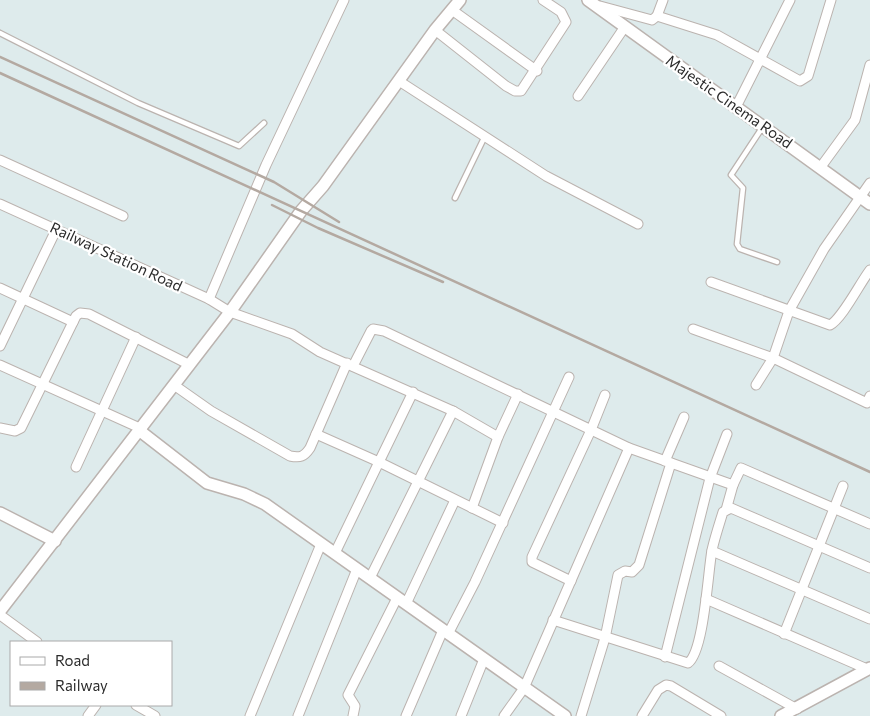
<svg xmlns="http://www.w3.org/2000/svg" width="870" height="716" font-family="Commissioner,sans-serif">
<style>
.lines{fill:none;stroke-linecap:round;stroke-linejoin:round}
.service-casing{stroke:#bbb3af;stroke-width:7}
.minor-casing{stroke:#bbb3af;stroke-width:11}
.tertiary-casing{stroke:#bbb3af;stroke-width:14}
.service{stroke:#fff;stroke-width:4.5}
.minor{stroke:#fff;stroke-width:9}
.tertiary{stroke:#fff;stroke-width:11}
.rail{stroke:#b4a9a1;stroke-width:2.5}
.labels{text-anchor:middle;stroke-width:4.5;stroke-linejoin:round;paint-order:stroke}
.street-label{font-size:15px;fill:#2b2b2b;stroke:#fff}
</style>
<rect width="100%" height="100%" fill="#deebec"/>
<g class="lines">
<defs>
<g id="service">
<polyline points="0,33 138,103 239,146 264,123"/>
<polyline points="762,128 731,175 743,188 737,244 740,249 777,262"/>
<polyline points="455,198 485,136"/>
</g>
<g id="minor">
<polyline points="600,6 652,20 657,16 663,0"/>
<polyline points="452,10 537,71"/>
<polyline points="657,16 717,35 800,81 808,76 831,0"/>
<polyline points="435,30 506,86 515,91 521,91 566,22 561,12 543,0"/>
<polyline points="399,81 546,176 638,224"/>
<polyline points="578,96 624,28"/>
<polyline points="736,107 790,0"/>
<polyline points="0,160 123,216"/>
<polyline points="820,168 855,120 870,65"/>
<polyline points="0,204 209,299 230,312 292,334 320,352 453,411 498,437"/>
<path d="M711 282 830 325C842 319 860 283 870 270"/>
<polyline points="0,288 73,322"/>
<polyline points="209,299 266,165 344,0"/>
<polyline points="693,329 773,358 867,403 870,396"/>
<polyline points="0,346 56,230"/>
<polyline points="0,365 142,429"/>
<polyline points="353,366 371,331 373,329 384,331 629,448 733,485 741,468 870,524"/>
<path d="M174 385 211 411 290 456C300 458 304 457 310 448L347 363"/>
<polyline points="756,385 773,358 789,311 824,249 870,183"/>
<polyline points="0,428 15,431 21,428 76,316 80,313 89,314 190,365"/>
<polyline points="316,434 379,462 413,392"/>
<polyline points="665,461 684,417"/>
<polyline points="76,467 136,337"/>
<polyline points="472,508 498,437 518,394"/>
<polyline points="726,510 733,485"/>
<polyline points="712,551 870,619"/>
<polyline points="335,553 379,462 503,523"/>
<polyline points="370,578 453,411"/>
<polyline points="571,581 532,562 532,557 591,430 605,395"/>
<polyline points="706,599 867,669"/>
<polyline points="406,604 455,500"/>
<polyline points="0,615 37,642"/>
<path d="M553 620 688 663C704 652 708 571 712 550 715 537 719 525 723 512L731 508 870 568"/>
<polyline points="448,634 475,582 569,377"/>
<polyline points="784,634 843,486"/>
<polyline points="665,657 710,478 727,434"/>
<polyline points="719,666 797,709"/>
<polyline points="136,705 155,716"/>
<polyline points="88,716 96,705"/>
<polyline points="250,716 321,544"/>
<polyline points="298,716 357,569"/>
<polyline points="353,716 355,706 348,695 397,598"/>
<polyline points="406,716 443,630"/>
<polyline points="461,716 484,659"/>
<polyline points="504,716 524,688 629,448"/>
<polyline points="581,716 605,638 618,575 625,571 632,572 639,565 671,463"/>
<polyline points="642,716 658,690 666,685 671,686 721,716"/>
</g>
<g id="tertiary">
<polyline points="588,0 870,204"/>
<polyline points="140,431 207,483 244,494 265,504 565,716"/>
<polyline points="0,513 55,541"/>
<polyline points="0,611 230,312 301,211 323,186 435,30 460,0"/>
<polyline points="781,716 870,668"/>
</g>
</defs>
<use href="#service" class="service-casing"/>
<use href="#minor" class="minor-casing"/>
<use href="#tertiary" class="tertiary-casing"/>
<use href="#service" class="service"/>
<use href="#minor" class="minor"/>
<use href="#tertiary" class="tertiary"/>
<g class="rail">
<polyline points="0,57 274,182 339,222"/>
<polyline points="0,73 870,472"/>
<polyline points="272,205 318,228 443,282"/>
</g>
</g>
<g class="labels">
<g class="street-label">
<text transform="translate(729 102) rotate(35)" y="5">Majestic Cinema Road</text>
<text transform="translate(116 257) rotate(25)" y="5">Railway Station Road</text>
</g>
</g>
<rect x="10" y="641" width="162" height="65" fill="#ffffff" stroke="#aaaaaa"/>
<rect x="20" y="657" width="25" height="8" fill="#ffffff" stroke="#aaaaaa"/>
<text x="55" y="666" font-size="15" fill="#2b2b2b">Road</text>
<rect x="20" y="682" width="25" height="8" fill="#b4a9a1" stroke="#aaaaaa"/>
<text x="55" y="691" font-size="15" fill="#2b2b2b">Railway</text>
</svg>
